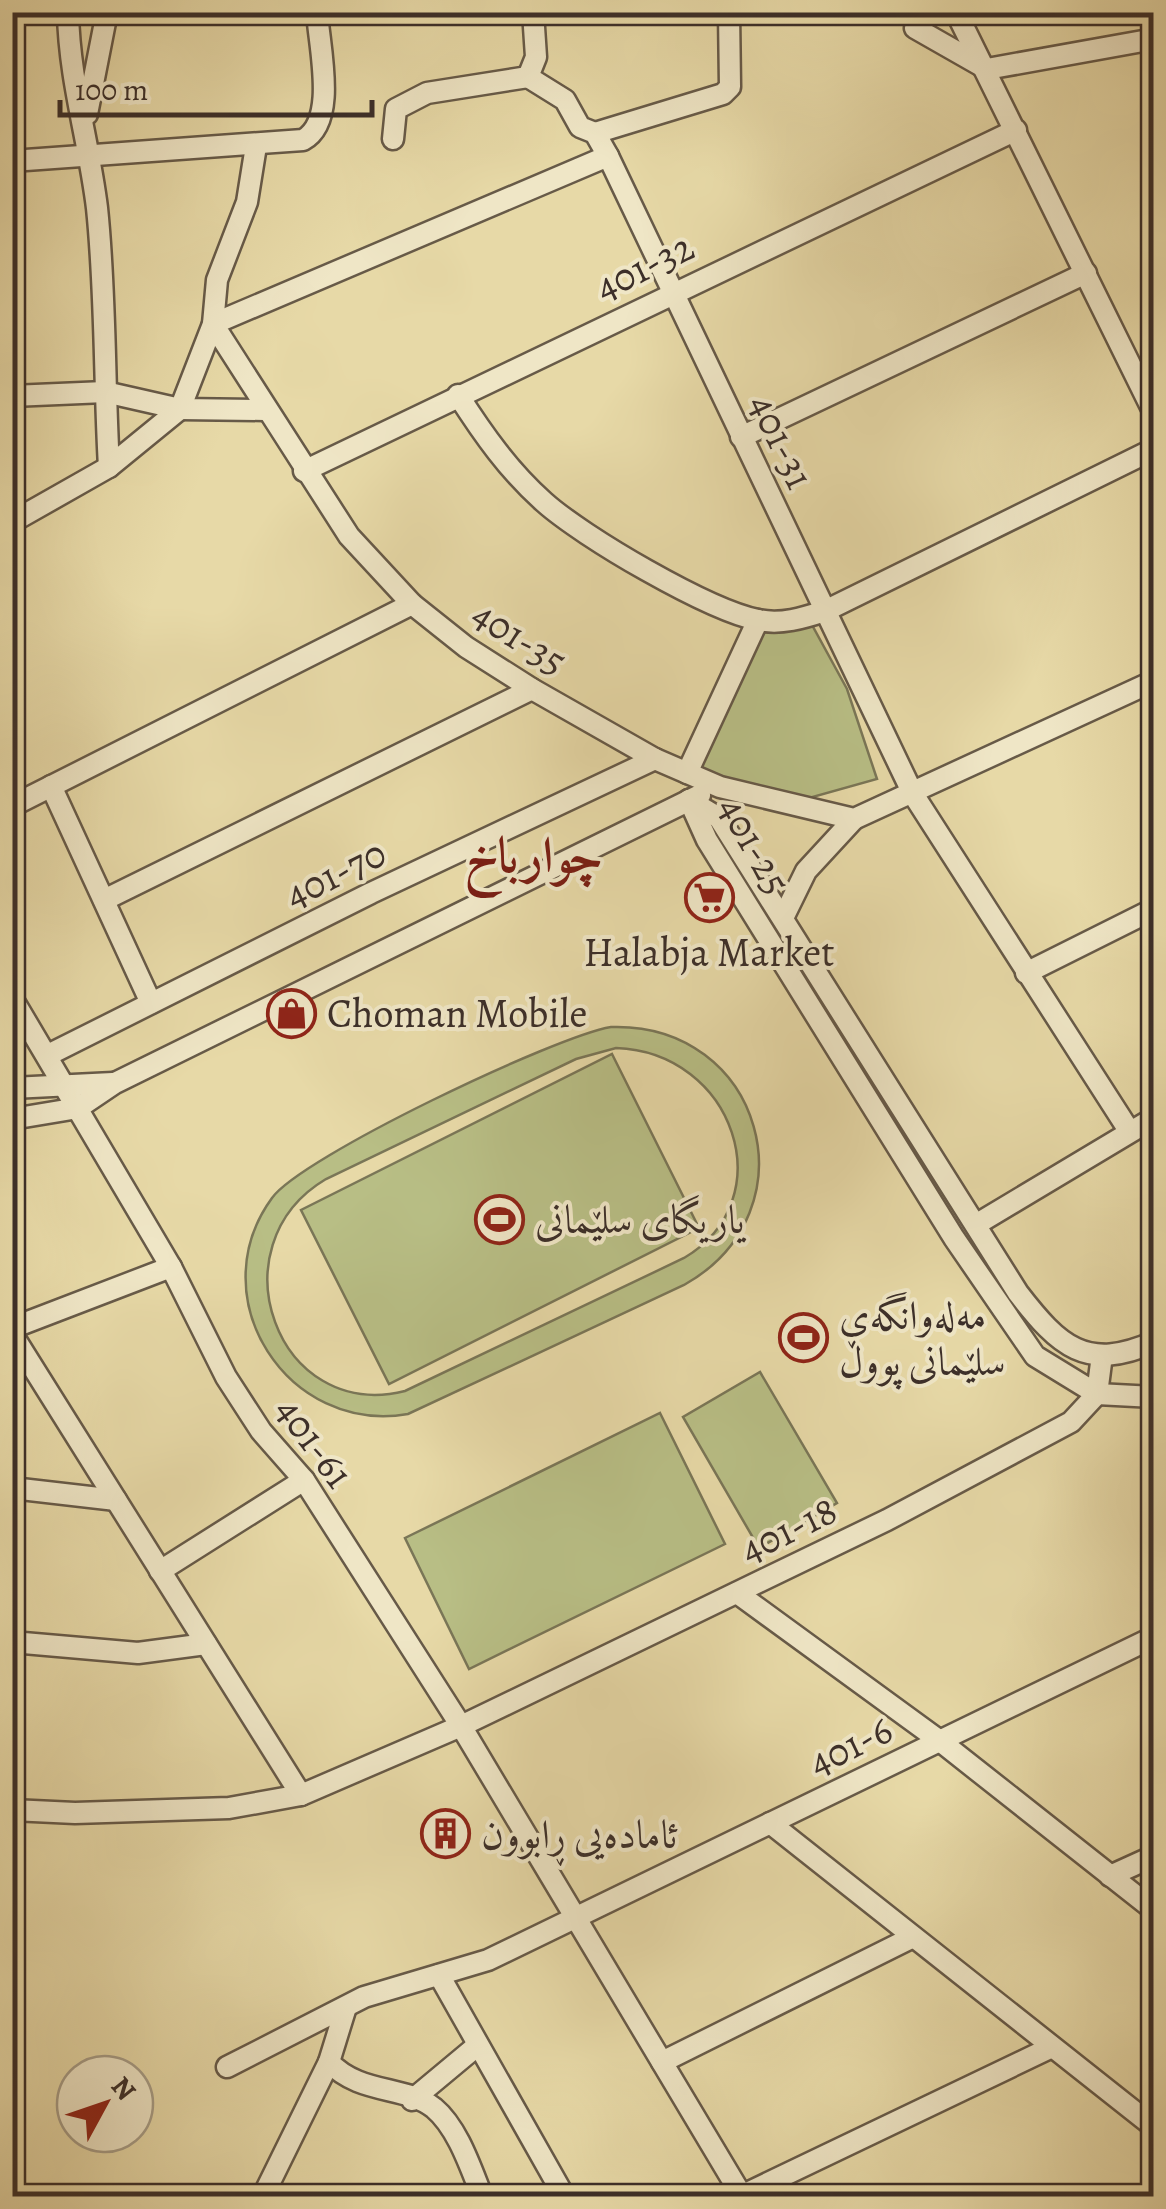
<svg xmlns="http://www.w3.org/2000/svg" width="1166" height="2209" font-family="Alegreya,Amiri,serif">
<style>
.green{fill:#b8be85;stroke:#7a7657;stroke-width:2.5;fill-rule:evenodd}
.lines{fill:none;stroke-linecap:round;stroke-linejoin:round}
.minor-casing{stroke:#675a48;stroke-width:25}
.minor{stroke:#efe6c6;stroke-width:20}
.labels{text-anchor:middle;stroke-width:8;stroke-linejoin:round;paint-order:stroke}
.street-label{font-size:40px;fill:#3c2f29;stroke:#efe6c6}
.poi-label{font-size:40px;fill:#3c2f29;stroke:#efe6c6;text-anchor:start}
.district-label{font-size:50px;font-weight:bold;fill:#7a1f14;stroke:#efe6c6}
</style>
<rect width="100%" height="100%" fill="#e7d9a7"/>
<filter id="stains"><feTurbulence type="fractalNoise" baseFrequency=".002" numOctaves="4"/><feColorMatrix values="0 0 0 0 .2 0 0 0 0 .09 0 0 0 0 .02 0 0 0 .5 -.17"/></filter>
<radialGradient id="worn" r=".72"><stop offset=".6" stop-color="#630" stop-opacity="0"/><stop offset="1" stop-color="#630" stop-opacity=".3"/></radialGradient>
<g class="green">
<polygon points="760,624 812,625 847,689 877,779 802,800 695,770"/>
<path d="M611 1027C762 1022 816 1211 684 1285L408 1414C288 1435 199 1298 272 1198 301 1157 556 1036 611 1027ZM616 1048C734 1052 784 1199 684 1258L405 1391C277 1423 213 1246 326 1179L576 1059Z"/>
<polygon points="612,1054 699,1228 389,1384 301,1210"/>
<polygon points="760,1372 837,1503 759,1548 683,1417"/>
<polygon points="660,1413 725,1544 469,1669 405,1538"/>
</g>
<g class="lines">
<defs>
<g id="minor">
<path d="M68 12C69 79 89 142 97 208 106 294 104 381 109 467"/>
<polyline points="533,12 536,57 528,77 565,100 580,127 595,133 608,156 913,794 1128,1129"/>
<polyline points="956,12 1154,413"/>
<polyline points="915,28 987,69 1154,39"/>
<polyline points="87,114 107,12"/>
<polyline points="595,133 723,94 730,87 729,12"/>
<polyline points="393,139 396,109 427,93 528,77"/>
<polyline points="608,156 213,324 349,536 412,604 466,647 532,689 655,759 720,787 854,819 1154,681"/>
<path d="M12 161 303 140C338 121 319 47 317 12"/>
<path d="M458 395C483 434 509 471 544 502 583 537 708 610 758 620 781 625 803 618 825 611L1154 449"/>
<polyline points="12,396 105,392 180,409 265,410"/>
<polyline points="741,437 1086,273"/>
<polyline points="304,471 1016,130"/>
<polyline points="12,522 109,467 180,409 213,324 217,280 247,202 256,146"/>
<polyline points="687,773 758,620"/>
<polyline points="51,786 151,1003"/>
<polyline points="689,800 707,840 954,1238 1035,1356 1097,1394 1154,1397"/>
<path d="M689 800 719 818 1018 1293C1059 1346 1086 1372 1154 1342"/>
<polyline points="12,806 412,604"/>
<polyline points="104,900 532,689"/>
<polyline points="783,918 806,871 854,819"/>
<polyline points="1026,973 1154,909"/>
<polyline points="12,998 171,1267 226,1377 261,1431 304,1480 461,1726 742,2196"/>
<polyline points="48,1055 371,893 655,759"/>
<polyline points="12,1088 113,1083"/>
<polyline points="12,1119 78,1108 115,1083 700,795"/>
<polyline points="977,1224 1154,1118"/>
<polyline points="12,1328 171,1267"/>
<polyline points="12,1334 301,1795"/>
<polyline points="12,1488 116,1500"/>
<polyline points="160,1571 304,1480"/>
<polyline points="737,1593 940,1741 1154,1910"/>
<polyline points="12,1642 138,1653 206,1644"/>
<polyline points="12,1810 75,1813 229,1808 301,1795 461,1726 887,1520 1071,1422 1097,1394 1102,1355"/>
<polyline points="770,1823 1154,2127"/>
<polyline points="1110,1876 1154,1856"/>
<polyline points="439,1975 564,2196"/>
<path d="M346 2007 329 2062C360 2095 405 2085 434 2108 458 2128 471 2169 482 2196"/>
<polyline points="662,2062 913,1937"/>
<polyline points="227,2067 364,1997 488,1960 1154,1637"/>
<polyline points="412,2100 478,2045"/>
<polyline points="263,2196 329,2062"/>
<polyline points="741,2196 1052,2047"/>
</g>
</defs>
<use href="#minor" class="minor-casing"/>
<use href="#minor" class="minor"/>
</g>
<defs>
<symbol id="supermarket-ring" viewBox="-11 -11 22 22"><circle r="9.5" fill="#efe6c6" stroke="#8f2418" stroke-width="1.5"/><path d="M-6-5.5h2.5l.6 2H6L4.5 2H-2.5L-4.4-4H-6ZM-1.5 3.2a1.3 1.3 0 1 0 .1 0ZM3 3.2a1.3 1.3 0 1 0 .1 0Z" fill="#8f2418"/></symbol>
<symbol id="shop-ring" viewBox="-11 -11 22 22"><circle r="9.5" fill="#efe6c6" stroke="#8f2418" stroke-width="1.5"/><path d="M-5-2.5h2.3a2.7 3.5 0 0 1 5.4 0H5L5.5 6h-11ZM-1.5-2.5h3a1.5 2.3 0 0 0-3 0Z" fill="#8f2418"/></symbol>
<symbol id="stadium-ring" viewBox="-11 -11 22 22"><circle r="9.5" fill="#efe6c6" stroke="#8f2418" stroke-width="1.5"/><path d="M0-5a6.5 5 0 1 0 0 10a6.5 5 0 1 0 0-10ZM-3.5-1.8h7v3.6h-7Z" fill="#8f2418"/></symbol>
<symbol id="building-ring" viewBox="-11 -11 22 22"><circle r="9.5" fill="#efe6c6" stroke="#8f2418" stroke-width="1.5"/><path d="M-4-6H4V6H1V3H-1V6H-4ZM-2.5-4.3h1.7v1.8h-1.7ZM.8-4.3h1.7v1.8H.8ZM-2.5-1h1.7V.8h-1.7ZM.8-1h1.7V.8H.8Z" fill="#8f2418"/></symbol>
</defs>
<g fill-rule="evenodd">
<use href="#supermarket-ring" x="682" y="870" width="55" height="55"/>
<use href="#shop-ring" x="264" y="986" width="55" height="55"/>
<use href="#stadium-ring" x="472" y="1192" width="55" height="55"/>
<use href="#stadium-ring" x="776" y="1310" width="55" height="55"/>
<use href="#building-ring" x="418" y="1806" width="55" height="55"/>
</g>
<g class="labels">
<g class="street-label">
<text transform="translate(644 266) rotate(-26)" y="14">401-32</text>
<text transform="translate(782 441) rotate(65)" y="14">401-31</text>
<text transform="translate(520 637) rotate(33)" y="14">401-35</text>
<text transform="translate(755 845) rotate(61)" y="14">401-25</text>
<text transform="translate(335 873) rotate(-26)" y="14">401-70</text>
<text transform="translate(315 1442) rotate(54)" y="14">401-61</text>
<text transform="translate(788 1529) rotate(-26)" y="14">401-18</text>
<text transform="translate(850 1745) rotate(-26)" y="14">401-6</text>
</g>
<g class="poi-label">
<text x="709" y="966" text-anchor="middle">Halabja Market</text>
<text x="327" y="1027">Choman Mobile</text>
<text x="535" y="1233">یاریگای سلێمانی</text>
<text x="839" y="1329">مەلەوانگەی<tspan x="839" dy="46">سلێمانی پووڵ</tspan></text>
<text x="481" y="1848">ئامادەیی ڕابوون</text>
</g>
<g class="district-label">
<text x="534" y="872">چوارباخ</text>
</g>
</g>
<rect width="1166" height="2209" fill="none" stroke="#e7d9a7" stroke-width="50"/>
<rect x="15" y="15" width="1136" height="2179" fill="none" stroke="#3c2f29" stroke-width="5"/>
<rect x="25" y="25" width="1116" height="2159" fill="none" stroke="#3c2f29" stroke-width="2.5"/>
<g transform="translate(105 2104) rotate(50)"><circle r="48" fill="#efe6c6" stroke="#a79d87" stroke-width="2.5"/>
<path d="M0-8L18 38L0 25L-18 38Z" fill="#8f2418"/>
<text y="-15" font-size="28" font-weight="bold" text-anchor="middle" fill="#3c2f29">N</text>
</g>
<path d="M60 100v15h312v-15" fill="none" stroke="#3c2f29" stroke-width="5"/>
<text x="75" y="100" font-size="30" fill="#3c2f29" stroke="#efe6c6" stroke-width="8" paint-order="stroke">100 m</text>
<rect width="100%" height="100%" filter="url(#stains)"/>
<rect width="100%" height="100%" fill="url(#worn)"/>
</svg>
